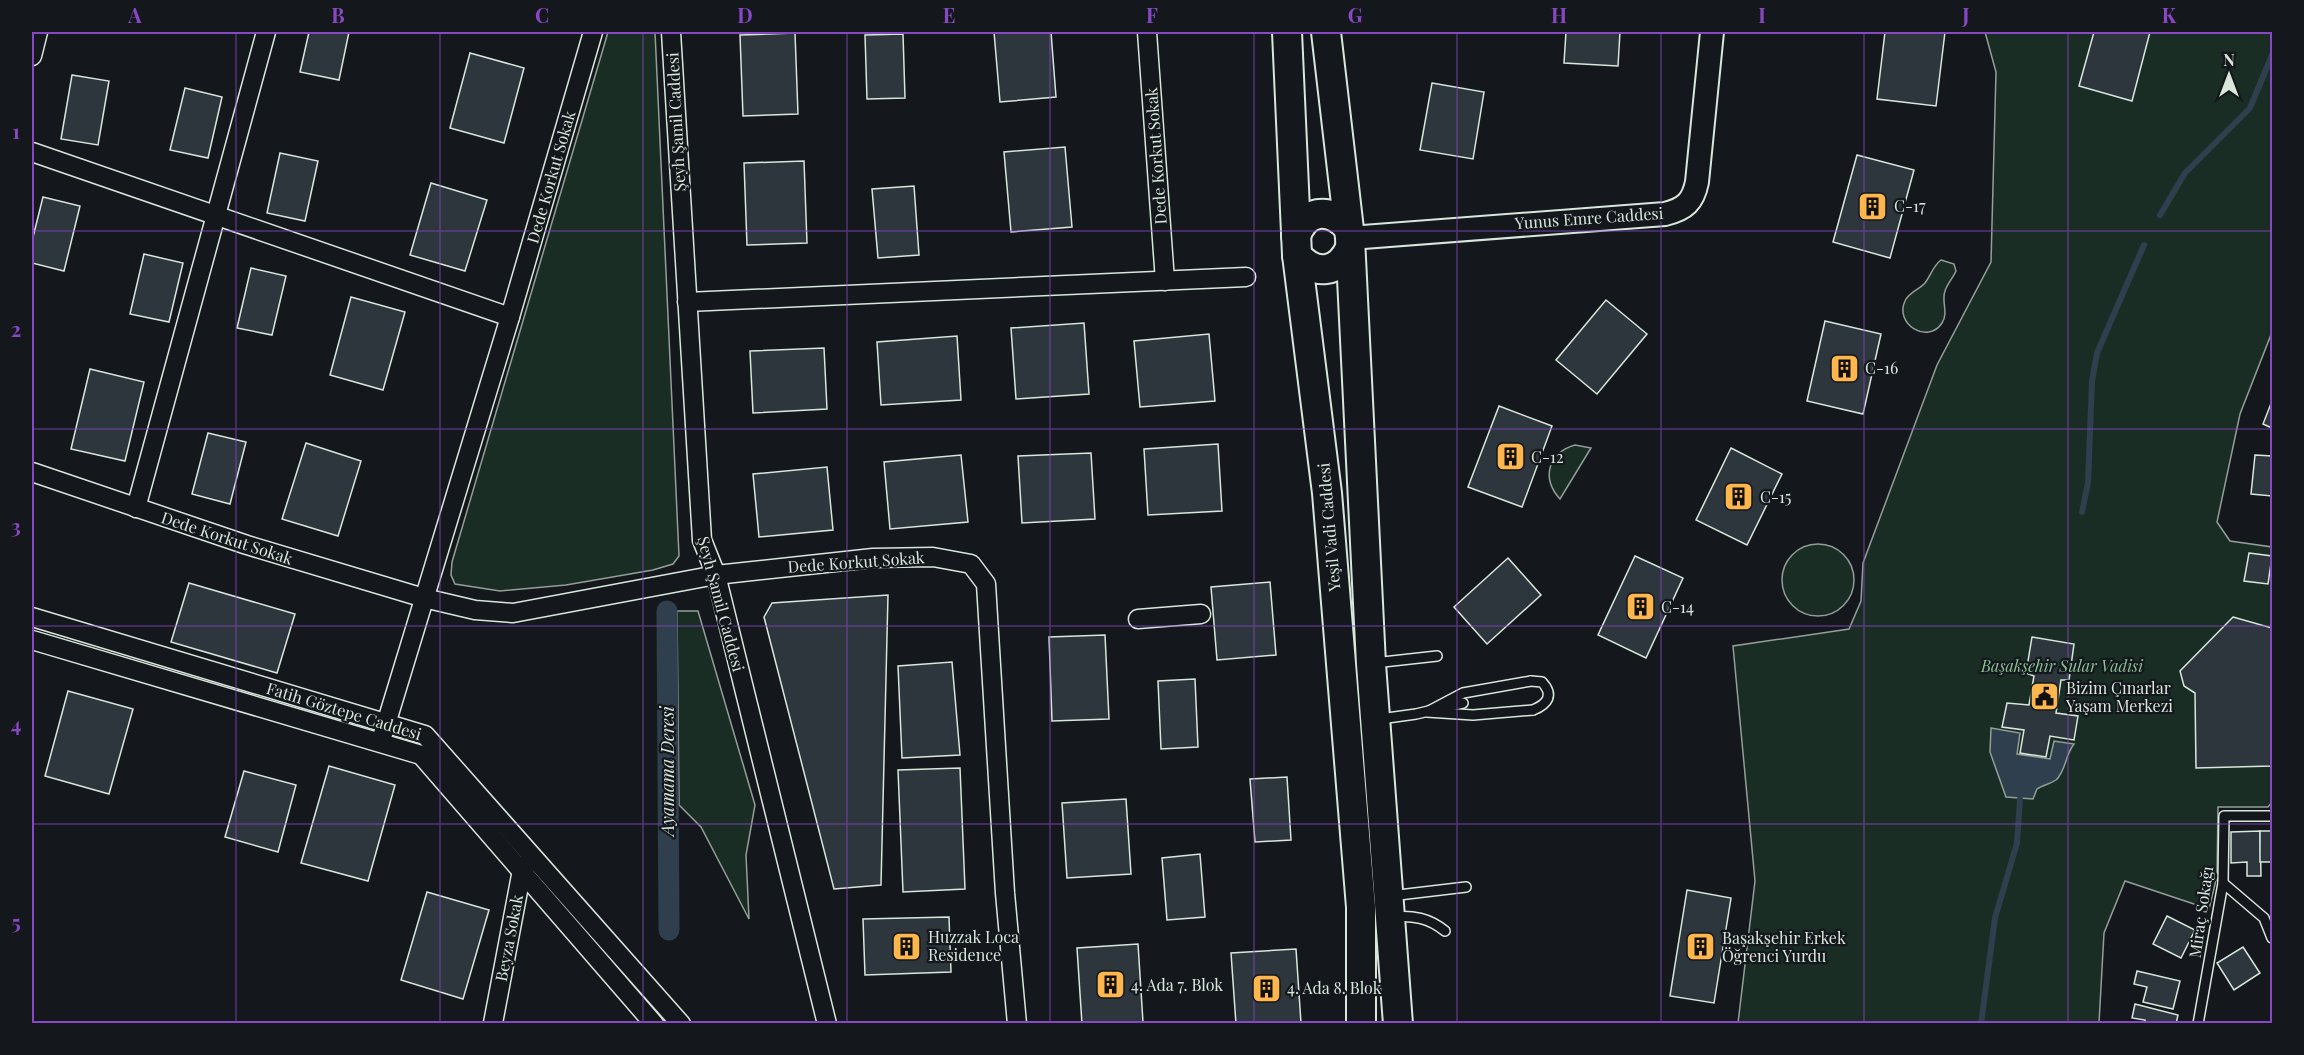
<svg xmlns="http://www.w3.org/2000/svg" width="2304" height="1055" font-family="'Playfair Display',serif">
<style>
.green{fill:#1a2d24;stroke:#939e99;stroke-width:1.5}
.water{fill:#2f3f4d;stroke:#939e99;stroke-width:1.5}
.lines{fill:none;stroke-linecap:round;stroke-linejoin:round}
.stream{stroke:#2f3f4d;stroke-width:6}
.canal{stroke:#2f3f4d;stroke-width:21}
.building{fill:#2c363c;stroke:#d8e6dc;stroke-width:1.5}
.service-casing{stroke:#d8e6dc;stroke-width:12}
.minor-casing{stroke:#d8e6dc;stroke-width:21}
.tertiary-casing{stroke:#d8e6dc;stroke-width:26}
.primary-casing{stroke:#d8e6dc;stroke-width:32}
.service{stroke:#14181c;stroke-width:9}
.minor{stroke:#14181c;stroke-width:18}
.tertiary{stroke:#14181c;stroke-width:22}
.primary{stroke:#14181c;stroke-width:28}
.service-bridge-casing{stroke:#d8e6dc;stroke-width:12;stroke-linecap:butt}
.service-bridge{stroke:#14181c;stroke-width:9}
.grid{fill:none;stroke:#8948c3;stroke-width:1.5;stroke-opacity:0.55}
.labels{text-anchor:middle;stroke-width:4.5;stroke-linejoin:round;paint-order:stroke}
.street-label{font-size:16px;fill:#d8e6dc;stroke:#14181c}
.poi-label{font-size:16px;fill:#d8e6dc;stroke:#14181c;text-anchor:start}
.park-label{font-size:16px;font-style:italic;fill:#8ac095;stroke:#14181c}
.water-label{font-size:18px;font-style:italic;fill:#d8e6dc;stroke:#14181c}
.neatline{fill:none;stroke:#8948c3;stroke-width:2}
.grid-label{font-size:20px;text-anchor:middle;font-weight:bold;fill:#8948c3}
</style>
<rect width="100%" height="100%" fill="#14181c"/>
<g class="green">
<polygon points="608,32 655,32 679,556 673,564 653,570 566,585 500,591 455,584 451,575 452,562"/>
<polygon points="1985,32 2272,32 2272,332 2240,414 2217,522 2230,541 2272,547 2272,802 2268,807 2218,807 2217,876 2209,909 2125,881 2104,933 2099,1023 1738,1023 1755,881 1733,646 1849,629 1861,601 1863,563 1937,365 1991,262 1996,72"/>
<path d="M1941 260 1954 264 1956 271C1953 278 1947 284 1945 291 1941 302 1949 312 1942 323 1928 345 1894 324 1905 301 1909 292 1919 290 1925 283 1931 275 1933 266 1941 260Z"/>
<path d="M1575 445 1591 448 1560 499C1541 478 1548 453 1575 445Z"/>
<circle cx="1818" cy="580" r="36"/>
<polygon points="677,611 698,611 755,805 746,855 749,919 701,827 679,805"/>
</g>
<path class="water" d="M1991 728 2020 733 2017 754 2050 759 2054 741 2074 744C2065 755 2066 771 2056 780 2050 784 2043 785 2037 789L2033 799 2006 797 1990 752Z"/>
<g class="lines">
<g class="stream">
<polyline points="2160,215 2185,173 2250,108 2272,55"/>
<polyline points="2082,512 2088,483 2092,381 2097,353 2144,245"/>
<polyline points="1981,1024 1995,918 2017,843 2020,799"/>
</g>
<polyline class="canal" points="667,611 669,930"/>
</g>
<g class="building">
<polygon points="309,32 349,32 339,80 300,72"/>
<polygon points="994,32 1051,32 1056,97 1000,102"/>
<polygon points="1566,32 1620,32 1618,66 1564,63"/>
<polygon points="1885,32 1945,32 1936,106 1877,99"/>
<polygon points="2094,32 2150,32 2132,101 2079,86"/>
<polygon points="795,33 798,114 743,116 740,35"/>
<polygon points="903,34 905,98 867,99 865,35"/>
<polygon points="470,53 524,68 504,143 450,128"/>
<polygon points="72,75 109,81 98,145 61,139"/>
<polygon points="1432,83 1484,92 1473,159 1420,150"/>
<polygon points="185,88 222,97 208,158 170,150"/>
<polygon points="1065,147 1072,227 1011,232 1004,152"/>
<polygon points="280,153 318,161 305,221 267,213"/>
<polygon points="1857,155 1914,170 1890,258 1833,242"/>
<polygon points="804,161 807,243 747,245 744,163"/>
<polygon points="431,183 487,200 465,271 410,255"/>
<polygon points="914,186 919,255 878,258 872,189"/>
<polygon points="43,197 80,206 64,271 32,263 32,241"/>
<polygon points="144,254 183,263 169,322 130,314"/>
<polygon points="251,268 286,276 272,335 237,328"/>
<polygon points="351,297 405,312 383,390 330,375"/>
<polygon points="1606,300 1647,334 1597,394 1556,360"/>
<polygon points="1825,321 1881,334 1863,414 1807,401"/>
<polygon points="1084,323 1089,394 1016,399 1011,328"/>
<polygon points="1209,334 1215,401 1140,407 1134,341"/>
<polygon points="957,336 961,400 881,405 877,342"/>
<polygon points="824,348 827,409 753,413 750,351"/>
<polygon points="90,369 144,382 125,461 71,449"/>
<polygon points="2272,401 2272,428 2263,424"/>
<polygon points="1499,406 1552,426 1522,507 1468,487"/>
<polygon points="208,433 246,442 230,504 192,494"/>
<polygon points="306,443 361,461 338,536 282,519"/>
<polygon points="1218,444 1222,511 1148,515 1144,449"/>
<polygon points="1731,448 1782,474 1747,545 1696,520"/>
<polygon points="1091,453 1095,519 1022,523 1018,456"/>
<polygon points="961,455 968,522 890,529 884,462"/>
<polygon points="2255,455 2272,456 2272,496 2251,494"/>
<polygon points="827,467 833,530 759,537 753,474"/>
<polygon points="2249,553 2272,556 2268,584 2244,581"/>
<polygon points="1635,556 1683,578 1646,658 1598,635"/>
<polygon points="1508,558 1541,595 1487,644 1454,607"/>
<polygon points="1270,582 1276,655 1217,660 1211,587"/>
<polygon points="189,583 295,614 277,673 171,642"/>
<polygon points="888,595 881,885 834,889 764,617 772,603"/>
<polygon points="2233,617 2272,628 2272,766 2196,768 2195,693 2184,686 2180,671"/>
<polygon points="1105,635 1109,719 1052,721 1049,637"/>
<polygon points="2032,637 2074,644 2069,680 2061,680 2056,713 2078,716 2074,740 2050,736 2046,757 2020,753 2024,730 2002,727 2007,703 2029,705 2034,676 2026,673"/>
<polygon points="952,662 960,755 902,758 898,666"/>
<polygon points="1195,679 1198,747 1161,749 1158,681"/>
<polygon points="68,691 133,709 109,794 45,776"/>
<polygon points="329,766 395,785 368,881 301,863"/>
<polygon points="960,768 965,889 903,892 898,770"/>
<polygon points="244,771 296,785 278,852 225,837"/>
<polygon points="1287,777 1291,840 1255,842 1250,779"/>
<polygon points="1126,799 1131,874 1067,878 1062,803"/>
<polygon points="2260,831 2261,876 2247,876 2247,862 2231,863 2231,832"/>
<rect x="2260" y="831" width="12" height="31"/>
<polygon points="1200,854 1205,917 1167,920 1162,858"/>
<polygon points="1687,890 1731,898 1714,1003 1670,996"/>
<polygon points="427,892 489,910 463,999 401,980"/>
<polygon points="2167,916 2195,930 2181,958 2153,944"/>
<polygon points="949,917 951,972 865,975 863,919"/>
<polygon points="1138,944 1143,1022 1082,1024 1077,948"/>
<polygon points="2243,947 2260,973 2234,990 2217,963"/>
<polygon points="1296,949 1301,1023 1236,1024 1231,953"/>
<polygon points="2137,971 2180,981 2173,1009 2143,1002 2147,987 2134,984"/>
<polygon points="2135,1004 2178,1015 2176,1024 2144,1024 2145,1020 2132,1018"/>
</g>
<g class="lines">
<defs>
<g id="service">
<polyline points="1374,663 1437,656"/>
<polyline points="1531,681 1463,693 1427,712 1473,715 1533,710"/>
<polyline points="1380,719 1416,714 1463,703"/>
<polyline points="2223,883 2264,918 2272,938"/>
<polyline points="1390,896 1466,887"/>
<path d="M1392 917C1413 915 1429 918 1445 931"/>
<polyline points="2198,1024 2223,883 2224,816 2272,816"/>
</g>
<g id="minor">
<polyline points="671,32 702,540 716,575 827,1024"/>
<polyline points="1147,32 1165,281"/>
<polyline points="32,56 38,32"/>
<polyline points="32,152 510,317"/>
<polyline points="687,302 1246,277"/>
<polyline points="32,472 247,545 424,598 475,610 513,613 716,575 873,558 933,557 971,564 986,584 1005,893 1017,1024"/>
<polyline points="136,508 266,32"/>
<polyline points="32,617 425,735 681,1024"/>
<polyline points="1138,619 1201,614"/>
<polyline points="32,640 421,755 654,1024"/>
<polyline points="383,734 510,317 593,32"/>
<polyline points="493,1023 522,870 527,864"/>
</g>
<path id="tertiary" d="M1350 238 1665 214C1685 209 1693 202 1697 182L1712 32"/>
<g id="primary">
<polyline points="1287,32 1297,255 1327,493 1361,907 1361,1024"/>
<polyline points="1326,32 1350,238 1371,664 1398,1024"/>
<path d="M1296 236C1305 210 1328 207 1347 226"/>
<path d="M1297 255C1315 276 1338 274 1350 248"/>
</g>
</defs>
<use href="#service" class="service-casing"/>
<use href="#minor" class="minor-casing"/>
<use href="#tertiary" class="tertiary-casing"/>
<use href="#primary" class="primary-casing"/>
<use href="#service" class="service"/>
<use href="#minor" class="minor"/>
<use href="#tertiary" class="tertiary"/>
<use href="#primary" class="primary"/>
<defs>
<path id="service-bridge" d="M1531 681 1542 682C1554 695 1548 704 1533 710"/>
</defs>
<use href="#service-bridge" class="service-bridge-casing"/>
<use href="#service-bridge" class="service-bridge"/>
</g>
<path class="grid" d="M236 32V1024M440 32V1024M643 32V1024M847 32V1024M1050 32V1024M1254 32V1024M1457 32V1024M1661 32V1024M1864 32V1024M2068 32V1024M32 231H2272M32 429H2272M32 626H2272M32 824H2272"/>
<defs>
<symbol id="building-square" viewBox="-11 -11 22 22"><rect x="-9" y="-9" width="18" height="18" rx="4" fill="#ffb74d" stroke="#14181c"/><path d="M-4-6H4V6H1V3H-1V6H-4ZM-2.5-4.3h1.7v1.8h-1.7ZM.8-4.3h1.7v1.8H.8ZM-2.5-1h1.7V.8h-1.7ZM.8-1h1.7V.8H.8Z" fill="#111"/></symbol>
<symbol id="civic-square" viewBox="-11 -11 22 22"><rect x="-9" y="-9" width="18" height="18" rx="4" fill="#ffb74d" stroke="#14181c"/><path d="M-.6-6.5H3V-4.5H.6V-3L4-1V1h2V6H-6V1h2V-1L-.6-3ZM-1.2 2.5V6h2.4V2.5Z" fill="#111"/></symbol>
</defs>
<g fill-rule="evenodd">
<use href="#building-square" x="1856" y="190" width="33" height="33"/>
<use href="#building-square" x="1828" y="352" width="33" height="33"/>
<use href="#building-square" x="1494" y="440" width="33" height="33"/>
<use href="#building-square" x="1722" y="480" width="33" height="33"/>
<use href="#building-square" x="1624" y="590" width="33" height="33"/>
<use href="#civic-square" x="2028" y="680" width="33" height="33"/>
<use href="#building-square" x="890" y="930" width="33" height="33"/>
<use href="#building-square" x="1684" y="930" width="33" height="33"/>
<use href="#building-square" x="1094" y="968" width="33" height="33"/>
<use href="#building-square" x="1250" y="972" width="33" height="33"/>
</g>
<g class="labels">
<g class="street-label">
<text transform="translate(676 122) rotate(-93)" y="6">Şeyh Şamil Caddesi</text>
<text transform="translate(1156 156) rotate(-94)" y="6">Dede Korkut Sokak</text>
<text transform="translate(551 177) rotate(-74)" y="6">Dede Korkut Sokak</text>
<text transform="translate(1589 218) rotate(-4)" y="6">Yunus Emre Caddesi</text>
<text transform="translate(1329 527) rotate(-95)" y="6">Yeşil Vadi Caddesi</text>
<text transform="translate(227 538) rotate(18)" y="6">Dede Korkut Sokak</text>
<text transform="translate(856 562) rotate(-4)" y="6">Dede Korkut Sokak</text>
<text transform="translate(721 604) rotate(75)" y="6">Şeyh Şamil Caddesi</text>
<text transform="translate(344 711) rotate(17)" y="6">Fatih Göztepe Caddesi</text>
<text transform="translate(2201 912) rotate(-82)" y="6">Miraç Sokağı</text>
<text transform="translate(509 938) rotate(-79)" y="6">Beyza Sokak</text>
</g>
<g class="poi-label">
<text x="1894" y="212">C-17</text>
<text x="1865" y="374">C-16</text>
<text x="1531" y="463">C-12</text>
<text x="1760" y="503">C-15</text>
<text x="1661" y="613">C-14</text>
<text x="2066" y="694">Bizim Çınarlar<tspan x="2066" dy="18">Yaşam Merkezi</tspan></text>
<text x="928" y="943">Huzzak Loca<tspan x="928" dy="18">Residence</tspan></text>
<text x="1722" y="944">Başakşehir Erkek<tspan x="1722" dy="18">Öğrenci Yurdu</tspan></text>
<text x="1131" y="991">4. Ada 7. Blok</text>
<text x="1287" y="994">4. Ada 8. Blok</text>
</g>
<g class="park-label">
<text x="2062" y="672">Başakşehir Sular Vadisi</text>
</g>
<g class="water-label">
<text transform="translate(668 771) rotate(-90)" y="6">Ayamama Deresi</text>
</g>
</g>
<rect width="2304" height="1055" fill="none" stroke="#14181c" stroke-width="66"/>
<g transform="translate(2229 75)" stroke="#14181c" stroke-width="4.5" paint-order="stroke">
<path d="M0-4.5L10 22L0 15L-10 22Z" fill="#d8e6dc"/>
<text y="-9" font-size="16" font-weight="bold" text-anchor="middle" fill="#d8e6dc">N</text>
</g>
<rect x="33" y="33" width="2238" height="989" class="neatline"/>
<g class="grid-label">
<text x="135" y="23">A</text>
<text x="338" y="23">B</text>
<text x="542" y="23">C</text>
<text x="745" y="23">D</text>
<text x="949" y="23">E</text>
<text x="1152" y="23">F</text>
<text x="1355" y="23">G</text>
<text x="1559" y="23">H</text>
<text x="1762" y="23">I</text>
<text x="1966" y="23">J</text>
<text x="2169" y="23">K</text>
<text x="16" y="139">1</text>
<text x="16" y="337">2</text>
<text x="16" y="534">3</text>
<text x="16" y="732">4</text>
<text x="16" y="930">5</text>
</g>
</svg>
